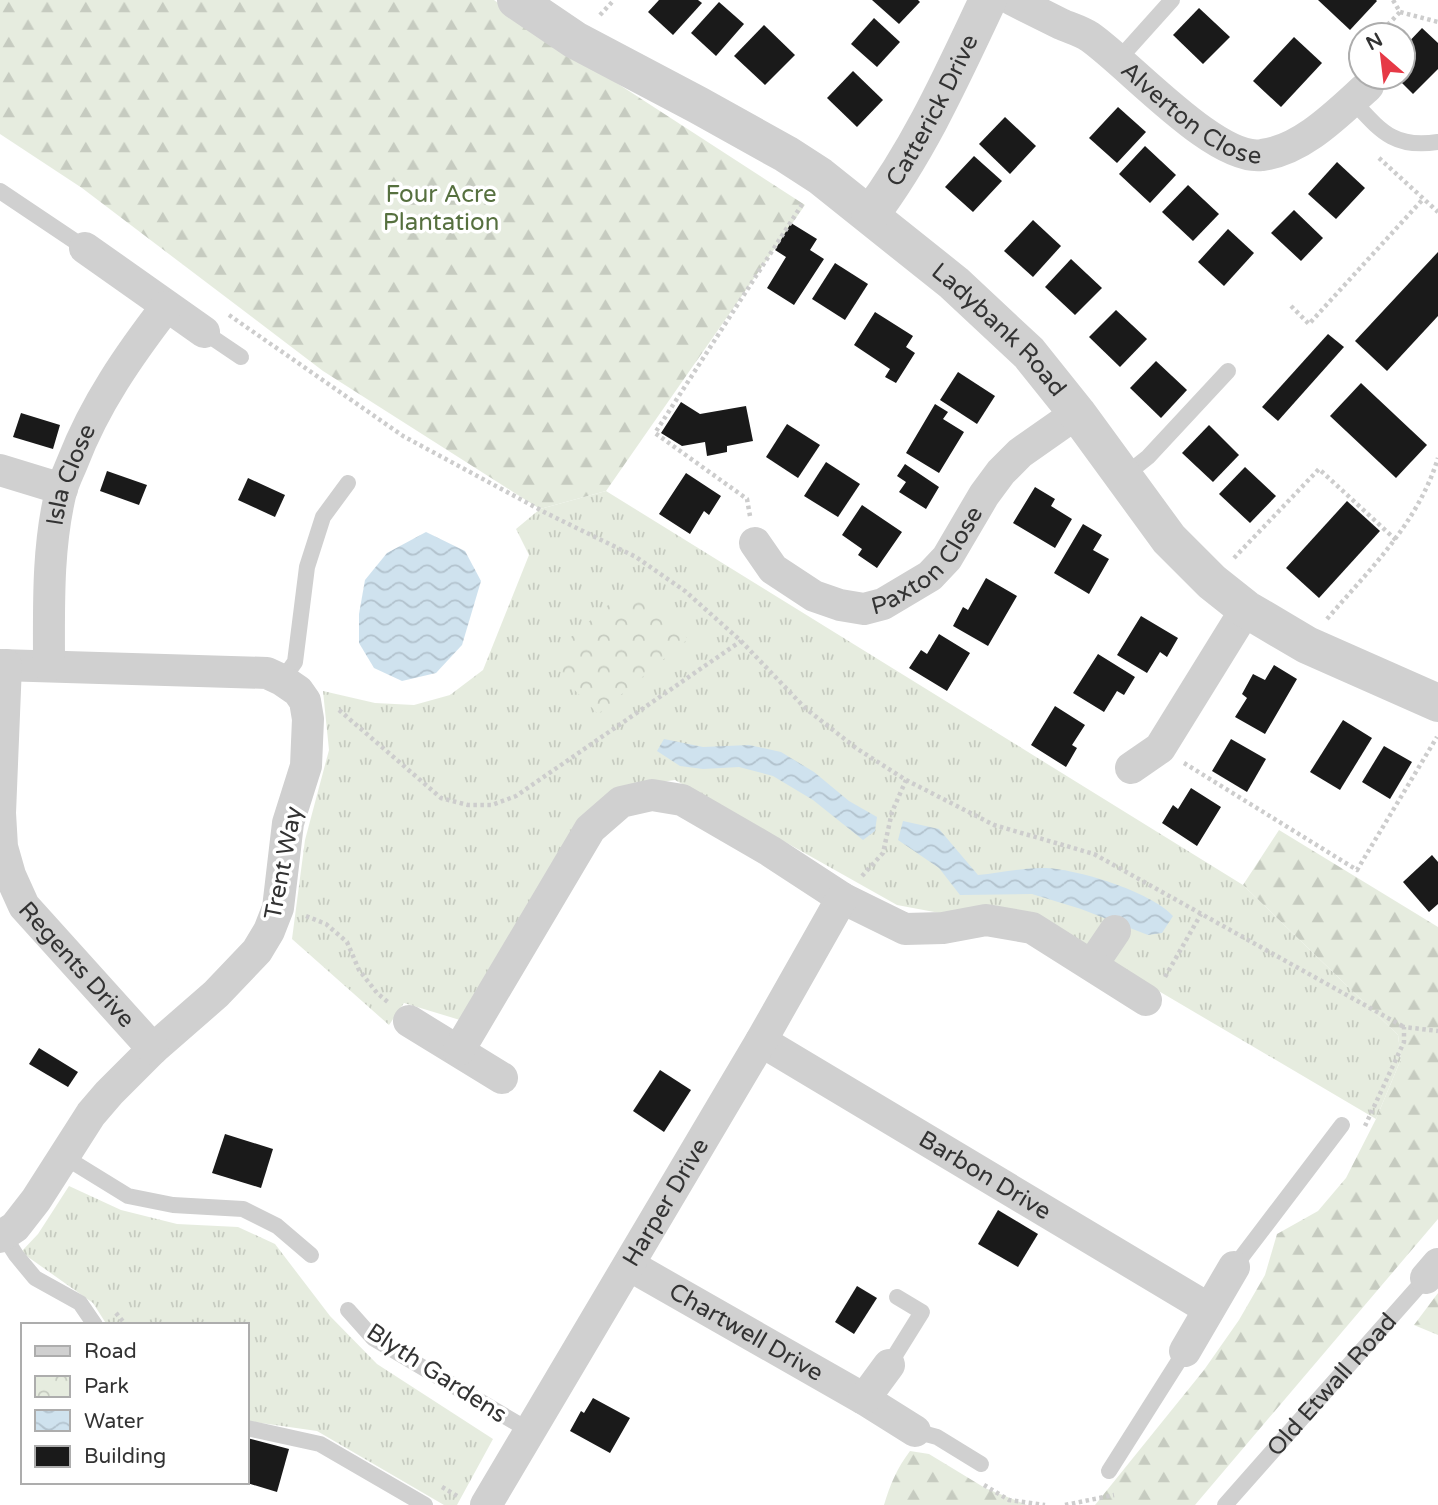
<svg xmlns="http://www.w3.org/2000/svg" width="1438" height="1505" font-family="'Varela Round',sans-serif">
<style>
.grass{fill:url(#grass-tufts)}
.forest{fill:url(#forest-firs)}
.park{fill:url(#park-crowns)}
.water{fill:url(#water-waves)}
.building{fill:#1a1a1a}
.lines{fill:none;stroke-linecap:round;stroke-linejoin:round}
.path{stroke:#cdcdcd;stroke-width:4.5;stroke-dasharray:3.5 3.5;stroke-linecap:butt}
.service{stroke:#d0d0d0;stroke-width:16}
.minor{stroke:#d0d0d0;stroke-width:32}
.tertiary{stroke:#d0d0d0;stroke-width:38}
.labels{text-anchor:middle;stroke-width:7;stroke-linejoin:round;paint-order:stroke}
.street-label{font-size:24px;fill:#333;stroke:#fff}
.park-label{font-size:24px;fill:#56703f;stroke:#fff}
</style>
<defs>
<pattern id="grass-tufts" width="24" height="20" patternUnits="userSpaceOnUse" patternTransform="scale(1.75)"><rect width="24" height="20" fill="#e6ecdf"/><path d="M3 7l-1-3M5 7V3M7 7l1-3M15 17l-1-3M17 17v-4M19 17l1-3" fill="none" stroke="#c6cbc0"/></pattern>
<pattern id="forest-firs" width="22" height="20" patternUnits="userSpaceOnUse" patternTransform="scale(1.75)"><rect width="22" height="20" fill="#e6ecdf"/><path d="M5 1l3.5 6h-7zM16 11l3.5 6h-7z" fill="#c6cbc0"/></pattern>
<pattern id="park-crowns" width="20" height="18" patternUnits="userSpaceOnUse" patternTransform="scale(1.75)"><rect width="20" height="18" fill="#e6ecdf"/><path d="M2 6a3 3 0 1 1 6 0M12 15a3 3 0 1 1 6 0" fill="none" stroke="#c6cbc0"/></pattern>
<pattern id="water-waves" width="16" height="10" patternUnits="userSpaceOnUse" patternTransform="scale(1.75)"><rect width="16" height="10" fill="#cfe2ee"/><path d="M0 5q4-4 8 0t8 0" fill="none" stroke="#b2c2cd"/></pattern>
</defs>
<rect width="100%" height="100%" fill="#fff"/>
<g class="grass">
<polygon points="606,491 1243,885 1398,1035 1401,1059 1376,1119 1162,993 1047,922 945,914 897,905 675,780 620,788 460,1020 404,1003 389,1025 292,939 305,840 329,750 323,691 375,703 414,705 450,695 483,670 529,555 516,529 540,509"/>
<polygon points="69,1186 121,1210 177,1224 238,1227 275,1244 330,1316 377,1364 493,1439 457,1505 444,1505 317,1431 247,1421 247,1325 107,1325 93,1303 21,1252 38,1234"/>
</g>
<g class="forest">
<polygon points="0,0 494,0 538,32 805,205 606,491 540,509 323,371 82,188 0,134"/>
<polygon points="1279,830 1438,927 1438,1219 1195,1505 1095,1505 1204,1370 1239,1320 1265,1275 1277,1234 1318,1211 1346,1178 1376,1119 1401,1059 1398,1035 1243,885"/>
<polygon points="1438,1293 1438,1335 1414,1325"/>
<path d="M910 1451 929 1454 985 1488 1027 1505H884C890 1485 897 1468 910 1451Z"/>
</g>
<polygon class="park" points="621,594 650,596 688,639 598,714 560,675 571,637"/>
<g class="water">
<polygon points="426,532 465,551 481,581 462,645 436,673 402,681 374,668 359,643 359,614 365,580 387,553"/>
<polygon points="664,739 703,747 749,745 781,752 814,772 849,801 877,817 875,831 863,840 813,800 773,776 739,767 703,769 680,766 657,751"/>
<path d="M903 821 939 829 978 875C999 873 1021 868 1043 868 1075 868 1152 892 1173 916L1162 933 1148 935 1081 909 1032 894 960 895 939 868 898 840Z"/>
</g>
<g class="building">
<polygon points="659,0 698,0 702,3 673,35 648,12"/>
<polygon points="872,0 918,0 920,2 899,24"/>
<polygon points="1318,0 1376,0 1377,1 1350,30"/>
<polygon points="719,2 744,24 716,56 691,33"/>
<polygon points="1199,8 1230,37 1203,64 1173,35"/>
<polygon points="874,18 900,42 877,67 851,44"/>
<polygon points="764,25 795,55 765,85 734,56"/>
<polygon points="1422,28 1438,43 1438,69 1413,94 1396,77 1403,77 1403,48"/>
<polygon points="1294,37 1322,63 1281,107 1253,81"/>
<polygon points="853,71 883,100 857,127 827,98"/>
<polygon points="1118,107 1146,132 1117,163 1089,138"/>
<polygon points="1005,117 1036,146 1010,174 979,144"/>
<polygon points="1145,146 1176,175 1150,203 1119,174"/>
<polygon points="974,156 1002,181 973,212 945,187"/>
<polygon points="1337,162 1365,188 1336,219 1308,194"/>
<polygon points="1188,185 1219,214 1193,241 1162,212"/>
<polygon points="1294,210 1323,238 1301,261 1271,233"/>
<polygon points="1033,220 1061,246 1033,277 1004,251"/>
<polygon points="791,223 817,239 810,250 824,259 794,305 767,288 786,257 775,250"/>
<polygon points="1228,229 1254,253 1224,286 1198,262"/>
<polygon points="1438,252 1438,316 1387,371 1355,341"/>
<polygon points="1071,259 1102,288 1075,315 1045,287"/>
<polygon points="835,263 868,284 845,320 812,299"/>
<polygon points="1116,310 1147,339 1120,367 1089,337"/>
<polygon points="875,312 913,336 906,347 915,353 896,383 885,377 890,369 854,345"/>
<polygon points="1328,334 1344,347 1278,421 1262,407"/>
<polygon points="1156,361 1187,390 1161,418 1130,388"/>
<polygon points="958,372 995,396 977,424 940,400"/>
<polygon points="1361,383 1427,445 1396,478 1330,416"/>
<polygon points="681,402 700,414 746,406 753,441 727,446 727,452 707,456 705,442 682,446 661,433"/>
<polygon points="935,404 948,412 943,419 964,432 939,473 906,453"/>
<polygon points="21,413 60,425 53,449 13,437"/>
<polygon points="787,424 820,445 798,478 766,457"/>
<polygon points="1209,425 1239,455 1213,482 1182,453"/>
<polygon points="826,462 860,484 838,517 804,496"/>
<polygon points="905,464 939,487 926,509 899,492 906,482 897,476"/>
<polygon points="1245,467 1276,496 1250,523 1219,494"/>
<polygon points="107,471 147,485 139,505 100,491"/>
<polygon points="686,473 721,496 709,515 704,511 690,534 659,514"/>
<polygon points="248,478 285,495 275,517 238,500"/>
<polygon points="1035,487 1055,499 1051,506 1072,519 1055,548 1013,523"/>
<polygon points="1347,501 1380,531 1319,598 1286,568"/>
<polygon points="862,505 902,532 877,568 858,555 862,549 842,535"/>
<polygon points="1083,524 1102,535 1093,550 1109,559 1089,594 1054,573"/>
<polygon points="986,578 1017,596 988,646 953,626 963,607 968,610"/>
<polygon points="1141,616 1178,638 1167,657 1160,652 1147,673 1117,655"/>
<polygon points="939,634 970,653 947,691 909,668 921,650 927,654"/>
<polygon points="1098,654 1135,677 1124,695 1117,691 1104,712 1073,693"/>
<polygon points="1274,665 1297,679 1265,734 1235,717 1247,698 1242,694 1253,674 1265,680"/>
<polygon points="1055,706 1085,725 1072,745 1077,748 1066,767 1031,745"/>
<polygon points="1343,720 1372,738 1340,790 1310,772"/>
<polygon points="1231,739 1266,759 1247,792 1212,771"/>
<polygon points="1384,746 1412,762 1390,799 1362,782"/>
<polygon points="1191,788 1221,807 1197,846 1162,823 1173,805 1178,809"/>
<polygon points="1432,855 1438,862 1438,904 1429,912 1403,882"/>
<polygon points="39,1048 78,1072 68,1087 29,1064"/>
<polygon points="660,1070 691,1090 664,1132 633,1111"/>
<polygon points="225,1134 273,1149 261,1188 212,1173"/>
<polygon points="998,1210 1038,1234 1018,1267 978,1244"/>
<polygon points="857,1286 877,1298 854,1334 835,1322"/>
<polygon points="593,1398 630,1418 610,1453 570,1431 581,1411 584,1413"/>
<polygon points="247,1438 289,1449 277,1492 247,1483"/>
</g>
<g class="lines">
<g class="path">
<polyline points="1393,0 1400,12 1438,22"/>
<polyline points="600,15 614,0"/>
<polyline points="1378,35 1400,12"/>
<polyline points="1379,158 1438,212"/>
<polyline points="1291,306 1309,324 1424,198"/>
<polyline points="229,315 403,436 546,513 636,557 685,591 741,641 805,708 856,748 906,780 994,825 1094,854 1404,1027"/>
<polyline points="750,516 747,499 655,433 803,203"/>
<polyline points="1234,558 1319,469 1396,540"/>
<path d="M1327 619C1370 569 1418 523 1438 458"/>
<polyline points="339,710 441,798 468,805 492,805 516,796 741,641"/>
<polyline points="1184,763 1357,870 1437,737"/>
<polyline points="862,876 883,853 892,812 906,780"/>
<polyline points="306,916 326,924 347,942 359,970 377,993 389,1003"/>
<polyline points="1165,977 1201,914"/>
<polyline points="1365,1126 1404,1042 1404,1027 1438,1031"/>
<polyline points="116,1313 126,1325"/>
<polyline points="984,1485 1009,1500 1045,1505"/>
<polyline points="442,1487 459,1497"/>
<polyline points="1065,1505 1114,1495"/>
</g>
<g class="service">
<polyline points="1119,59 1172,0"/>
<path d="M1352 100C1380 130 1393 149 1438 142"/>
<polyline points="0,191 85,248"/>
<polyline points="204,332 241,357"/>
<polyline points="1124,476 1148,457 1228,371"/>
<polyline points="282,680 295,662 307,567 323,517 348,483"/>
<polyline points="63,1156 128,1196 173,1205 243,1209 277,1226 311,1255"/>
<polyline points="4,1236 16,1255 35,1278 80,1303 95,1325"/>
<polyline points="1234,1267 1342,1125"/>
<polyline points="348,1310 373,1338 530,1431"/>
<polyline points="889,1365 922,1312 897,1297"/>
<polyline points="247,1428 320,1444 425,1505"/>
<polyline points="915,1431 937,1437 981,1464"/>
<polyline points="1109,1471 1185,1351"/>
<path id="s1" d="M1225 1505 1426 1278"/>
</g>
<g class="minor">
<path id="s2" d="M1013 0C1029 8 1045 16 1061 24 1070 28 1081 31 1090 37 1130 65 1216 162 1262 155 1303 150 1339 112 1368 86"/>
<polyline points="85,248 204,332"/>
<polyline points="0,470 62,489"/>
<path id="s3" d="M755 543 773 569 814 596 840 605 864 609 883 604 930 576 947 558 984 495 1001 472 1020 453 1077 413"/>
<polyline points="0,665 267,673 282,680 298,691 305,701 308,719 306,766 288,823 278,908 269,931 257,951 216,994 153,1049 109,1093 91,1114 36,1200 15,1227 0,1237"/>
<path id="s4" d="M6 665 0 813 2 847 10 875 24 906 153 1049"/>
<path id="s5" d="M49 666C49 608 47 548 61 491 64 481 69 471 73 461 95 404 129 355 166 307"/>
<polyline points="1131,768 1160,748 1246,609"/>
<polyline points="1092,965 1115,931"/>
<polyline points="409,1021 502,1078"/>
<path id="s6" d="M761 1041 1209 1309"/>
<polyline points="459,1050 590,829 621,802 652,795 682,800 770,851 842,898 905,929 943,928 986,920 1032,928 1146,1000"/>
<path id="s7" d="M629 1265 864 1399 915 1431"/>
<polyline points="1426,1278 1438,1264"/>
<polyline points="1185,1351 1234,1267"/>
<polyline points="864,1399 889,1365"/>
<path id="s8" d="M486 1505 761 1041 842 898"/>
</g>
<g class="tertiary">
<path id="s9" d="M516 0 575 40 698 105 786 154 820 176 954 283 1029 353 1077 413 1169 539 1212 582 1246 609 1307 645 1438 703"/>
<path id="s10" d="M870 215C919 150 953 74 988 0"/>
</g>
</g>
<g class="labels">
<g class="street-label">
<text dy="8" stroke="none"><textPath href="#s2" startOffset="214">Alverton Close</textPath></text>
<text dy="8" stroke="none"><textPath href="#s10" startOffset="122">Catterick Drive</textPath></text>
<text dy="8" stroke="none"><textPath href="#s9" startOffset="588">Ladybank Road</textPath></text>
<text dy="8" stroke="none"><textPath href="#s5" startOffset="194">Isla Close</textPath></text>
<text dy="8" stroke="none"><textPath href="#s3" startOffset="215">Paxton Close</textPath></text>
<text transform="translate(283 863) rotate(-79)" y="8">Trent Way</text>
<text dy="8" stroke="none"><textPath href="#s4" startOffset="324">Regents Drive</textPath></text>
<text dy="8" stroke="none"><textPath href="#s6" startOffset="261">Barbon Drive</textPath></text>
<text dy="8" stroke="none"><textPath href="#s8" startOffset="352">Harper Drive</textPath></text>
<text dy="8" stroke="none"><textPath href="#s7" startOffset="135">Chartwell Drive</textPath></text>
<text transform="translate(437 1373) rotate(33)" y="8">Blyth Gardens</text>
<text dy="8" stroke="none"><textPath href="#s1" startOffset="161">Old Etwall Road</textPath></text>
</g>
<g class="park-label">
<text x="441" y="202">Four Acre<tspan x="441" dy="28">Plantation</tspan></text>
</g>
</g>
<rect x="21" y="1323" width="228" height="161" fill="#ffffff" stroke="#adadad" stroke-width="2"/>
<rect x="35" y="1346" width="35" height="10" fill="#d0d0d0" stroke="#adadad" stroke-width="2"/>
<text x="84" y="1358" font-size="21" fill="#333333">Road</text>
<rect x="35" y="1376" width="35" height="21" fill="url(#park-crowns)" stroke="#adadad" stroke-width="2"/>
<text x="84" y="1393" font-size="21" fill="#333333">Park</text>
<rect x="35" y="1410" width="35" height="21" fill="url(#water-waves)" stroke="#adadad" stroke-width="2"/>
<text x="84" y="1428" font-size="21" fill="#333333">Water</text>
<rect x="35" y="1446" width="35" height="21" fill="#1a1a1a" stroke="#adadad" stroke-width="2"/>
<text x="84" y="1463" font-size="21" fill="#333333">Building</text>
<g transform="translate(1382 56) rotate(332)"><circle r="33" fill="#ffffff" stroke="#adadad" stroke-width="2"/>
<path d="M0-5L12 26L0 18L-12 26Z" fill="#e63946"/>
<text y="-10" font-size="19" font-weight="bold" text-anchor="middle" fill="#333333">N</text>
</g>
</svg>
